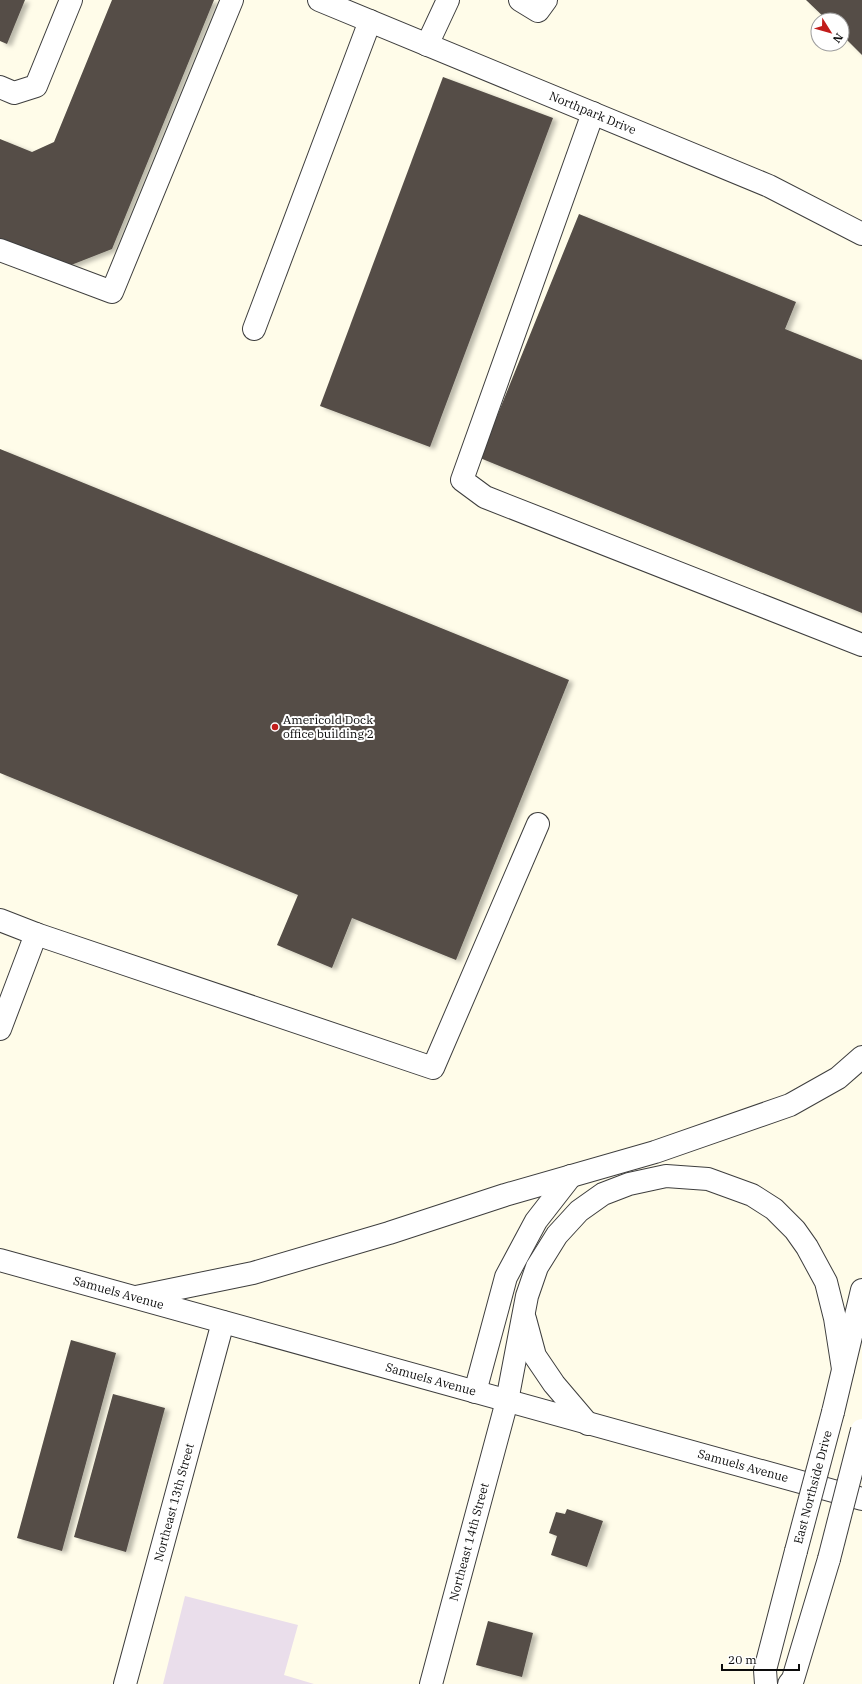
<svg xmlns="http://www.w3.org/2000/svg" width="862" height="1684" font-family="'IBM Plex Serif',serif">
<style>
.industrial{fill:#eadeeb}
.building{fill:#544d47;filter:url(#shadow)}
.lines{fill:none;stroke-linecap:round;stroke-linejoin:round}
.minor-casing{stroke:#3e3e3e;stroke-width:24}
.minor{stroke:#fff;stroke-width:22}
.minor-bridge-casing{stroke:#3e3e3e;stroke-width:24;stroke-linecap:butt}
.minor-bridge{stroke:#fff;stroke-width:22}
.poi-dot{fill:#c21d1b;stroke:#fff;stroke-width:1.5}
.labels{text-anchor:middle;stroke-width:4;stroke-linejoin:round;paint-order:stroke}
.street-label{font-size:12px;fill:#0b0b0b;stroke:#fff}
.poi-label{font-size:12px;fill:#0b0b0b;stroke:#fff;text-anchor:start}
</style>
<defs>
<filter id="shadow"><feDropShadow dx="4.5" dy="2.5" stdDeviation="2" flood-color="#0004"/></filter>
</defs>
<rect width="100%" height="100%" fill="#fffce9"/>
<polygon class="industrial" points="185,1596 298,1625 284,1675 314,1684 163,1684"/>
<g class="building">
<polygon points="0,0 25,0 7,44 0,41"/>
<polygon points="112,0 214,0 112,249 66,267 0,240 0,139 32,152 54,142"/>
<polygon points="806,0 862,0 862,55 842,35 842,20 827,20"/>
<polygon points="443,77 553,118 430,447 320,406"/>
<polygon points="579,214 796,302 785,329 862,360 862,613 480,458"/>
<polygon points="0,449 569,680 456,960 352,918 332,968 277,945 298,895 0,773"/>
<polygon points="71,1340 116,1353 62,1551 17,1538"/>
<polygon points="113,1394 165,1408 126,1552 74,1537"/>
<polygon points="567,1509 603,1521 587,1567 551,1555 557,1536 549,1533 556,1512 565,1514"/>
<polygon points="488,1621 533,1633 522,1677 476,1665"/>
</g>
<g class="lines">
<defs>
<g id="minor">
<path id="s1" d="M319 0 769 186 862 234"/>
<polyline points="520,0 538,11 546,0"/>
<polyline points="427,45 448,0"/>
<polyline points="0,87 14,93 36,86 71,0"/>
<polyline points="593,113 462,480 485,497 862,645"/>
<polyline points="0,250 112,292 232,0"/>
<polyline points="254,329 370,21"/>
<polyline points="0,920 36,934 0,1029"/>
<polyline points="36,934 433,1068 538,824"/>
<path id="s2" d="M0 1260 862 1499"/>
<polyline points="136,1297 253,1273 389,1233 505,1195 655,1152 790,1105 838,1078 862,1057"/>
<polyline points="525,1319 535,1356 554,1384 588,1424"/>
<polyline points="475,1392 506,1277 536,1221 571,1176"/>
<polyline points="833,1412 862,1290"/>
<path id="s3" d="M125 1684 223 1322"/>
<path id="s4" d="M431 1684 507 1401 527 1296 537 1267 557 1235 579 1211 603 1194 629 1184 666 1176 708 1179 752 1195 774 1209 795 1230 807 1247 826 1282 835 1318 843 1369"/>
<polyline points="766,1684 765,1670 796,1551"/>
<polyline points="789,1684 793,1679 829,1559"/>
</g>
</defs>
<use href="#minor" class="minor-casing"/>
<use href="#minor" class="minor"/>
<defs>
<g id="minor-bridge">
<path id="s5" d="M796 1551 833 1412"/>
<polyline points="829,1559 862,1430"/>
</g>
</defs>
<use href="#minor-bridge" class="minor-bridge-casing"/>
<use href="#minor-bridge" class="minor-bridge"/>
</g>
<circle class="poi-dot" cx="275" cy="727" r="4"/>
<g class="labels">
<g class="street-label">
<text dy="4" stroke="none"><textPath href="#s1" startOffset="296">Northpark Drive</textPath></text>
<text dy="4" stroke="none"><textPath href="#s2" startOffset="123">Samuels Avenue</textPath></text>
<text dy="4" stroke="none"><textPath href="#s2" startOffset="447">Samuels Avenue</textPath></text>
<text dy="4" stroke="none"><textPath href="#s2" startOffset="771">Samuels Avenue</textPath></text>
<text dy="4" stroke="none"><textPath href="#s5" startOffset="66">East Northside Drive</textPath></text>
<text dy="4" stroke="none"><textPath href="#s3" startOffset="188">Northeast 13th Street</textPath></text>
<text dy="4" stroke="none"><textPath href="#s4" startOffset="147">Northeast 14th Street</textPath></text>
</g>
<g class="poi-label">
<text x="283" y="724">Americold Dock<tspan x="283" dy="14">office building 2</tspan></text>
</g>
</g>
<g transform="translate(830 32) rotate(127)"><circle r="19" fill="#ffffff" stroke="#9d9d9d"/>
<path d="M0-3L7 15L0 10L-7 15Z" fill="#c21d1b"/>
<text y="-6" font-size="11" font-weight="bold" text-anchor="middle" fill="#0b0b0b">N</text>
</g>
<path d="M722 1664v6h77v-6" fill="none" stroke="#0b0b0b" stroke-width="2"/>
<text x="728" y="1664" font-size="12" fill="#0b0b0b" stroke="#ffffff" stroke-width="3" paint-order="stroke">20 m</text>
</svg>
